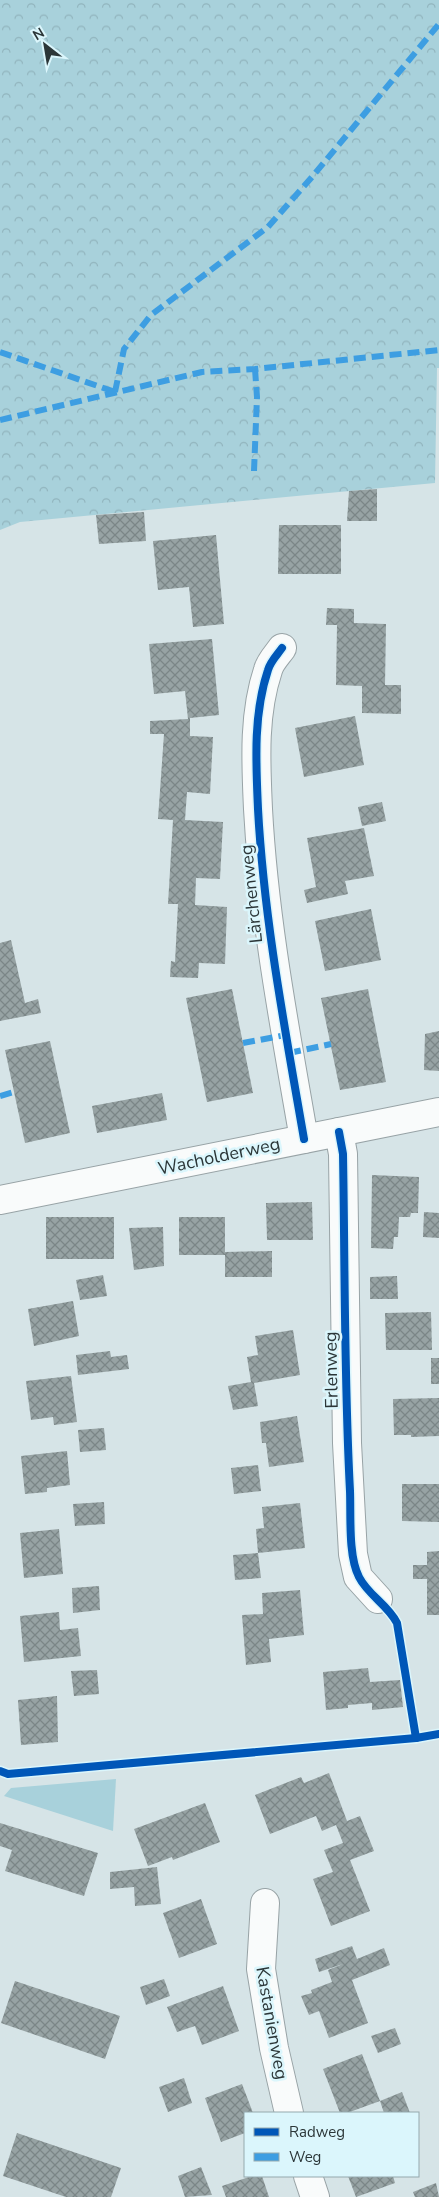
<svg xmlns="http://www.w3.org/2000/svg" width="439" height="2197" font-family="'Nunito Sans',sans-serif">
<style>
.green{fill:#a8d1db}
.forest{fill:url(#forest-crowns)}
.building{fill:url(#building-cross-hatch)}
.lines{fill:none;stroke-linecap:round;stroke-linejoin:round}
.minor-casing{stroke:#98a3a6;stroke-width:30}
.minor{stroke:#f9fbfb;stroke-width:28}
.quiet{stroke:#3d9ee2;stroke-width:6;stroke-dasharray:12 6;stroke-linecap:butt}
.cycleway-casing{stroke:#dbf6fc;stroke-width:11}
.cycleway{stroke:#0057b8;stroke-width:8}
.labels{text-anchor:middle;stroke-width:5;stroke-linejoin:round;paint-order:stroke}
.street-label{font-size:18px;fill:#2b3638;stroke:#dbf6fc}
</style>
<defs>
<pattern id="forest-crowns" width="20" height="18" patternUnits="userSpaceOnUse" patternTransform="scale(1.25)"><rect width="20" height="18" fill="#a8d1db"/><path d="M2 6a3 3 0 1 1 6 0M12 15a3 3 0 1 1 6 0" fill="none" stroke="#91b4bd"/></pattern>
<pattern id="building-cross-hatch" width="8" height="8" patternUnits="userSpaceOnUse" patternTransform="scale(1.25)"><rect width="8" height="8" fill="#97a3a4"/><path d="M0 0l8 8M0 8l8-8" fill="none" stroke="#7b8687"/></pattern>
</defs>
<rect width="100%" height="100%" fill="#d6e4e7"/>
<polygon class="green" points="116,1779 113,1831 4,1796 11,1788"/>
<polygon class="forest" points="0,0 439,0 439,368 437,368 435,483 20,522 0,530"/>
<g class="building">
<polygon points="377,489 377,521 347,521 349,491"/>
<polygon points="144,512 146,541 99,544 96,515"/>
<polygon points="279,525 341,525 341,574 278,574"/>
<polygon points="216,535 224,624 193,627 189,587 158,590 153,541"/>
<polygon points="327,608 354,609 354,623 386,624 385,685 401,685 401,714 362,713 362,686 336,685 337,625 326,625"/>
<polygon points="212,639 219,715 190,718 190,736 213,737 210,794 187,792 185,820 223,822 220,879 196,878 195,905 227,907 225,964 199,963 198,978 170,977 171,961 175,962 178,904 168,904 173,820 158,819 164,734 150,734 150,721 188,719 185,691 154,694 149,644"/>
<polygon points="355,716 364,765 304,777 295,728"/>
<polygon points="382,802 386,821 362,826 358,807"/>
<polygon points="364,828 374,876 345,881 348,894 307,903 304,890 316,887 307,838"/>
<polygon points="371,909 381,960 325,971 315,921"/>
<polygon points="11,940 25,1003 38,999 41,1013 0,1021 0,943"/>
<polygon points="232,989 253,1093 207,1102 186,998"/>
<polygon points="368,989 386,1082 340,1090 321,998"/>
<polygon points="439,1031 439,1071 424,1070 425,1034"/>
<polygon points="50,1041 70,1133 25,1143 5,1050"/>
<polygon points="162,1093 167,1120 97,1133 92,1106"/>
<polygon points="372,1175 419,1177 418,1213 411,1213 410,1217 399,1217 398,1237 394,1237 393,1249 371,1248"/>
<polygon points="312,1202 313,1240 267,1240 266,1203"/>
<polygon points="424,1212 439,1213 439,1238 423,1237"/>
<rect x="46" y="1217" width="68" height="42"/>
<polygon points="179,1217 225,1217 225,1252 272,1251 272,1277 225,1277 225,1255 179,1255"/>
<polygon points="163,1227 164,1266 134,1270 129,1228"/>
<polygon points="103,1275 107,1296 80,1300 76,1280"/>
<polygon points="397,1276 398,1299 370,1299 370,1277"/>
<polygon points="73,1301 79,1336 34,1346 28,1309"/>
<polygon points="431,1312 432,1350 386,1350 385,1313"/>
<polygon points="293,1330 300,1375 254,1383 258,1406 233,1410 228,1386 251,1382 247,1357 258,1355 255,1336"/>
<polygon points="110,1351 111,1357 127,1355 129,1369 78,1375 76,1355"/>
<rect x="431" y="1358" width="8" height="26"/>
<polygon points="71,1376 77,1422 54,1425 53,1417 31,1420 26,1381"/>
<polygon points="439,1398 439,1436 411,1437 411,1435 394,1435 393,1399"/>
<polygon points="297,1416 304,1462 269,1467 266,1443 262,1443 260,1422"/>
<polygon points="104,1428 106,1450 80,1452 78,1430"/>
<polygon points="67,1451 70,1485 47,1488 47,1492 25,1494 21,1456"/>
<polygon points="258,1465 261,1491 234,1494 231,1468"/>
<polygon points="402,1484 439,1484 439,1522 402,1521"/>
<polygon points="104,1502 105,1524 75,1526 73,1504"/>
<polygon points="300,1503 305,1548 258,1553 261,1578 235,1580 233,1555 258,1553 256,1529 264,1528 262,1507"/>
<polygon points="59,1529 63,1574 24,1578 20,1533"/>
<polygon points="439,1551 439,1615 427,1615 427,1579 413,1579 413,1565 427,1565 427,1552"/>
<polygon points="99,1586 100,1610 73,1613 72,1588"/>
<polygon points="300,1590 304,1635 269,1639 271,1662 246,1665 242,1615 263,1614 262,1593"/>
<polygon points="59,1612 60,1630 78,1628 81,1656 24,1662 20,1616"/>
<polygon points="368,1668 370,1682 400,1680 403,1707 372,1710 372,1703 348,1705 348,1708 326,1710 323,1672"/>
<polygon points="97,1670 99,1694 74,1696 71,1671"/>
<polygon points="57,1696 58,1742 21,1745 18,1700"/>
<polygon points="329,1773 347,1821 360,1816 374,1851 350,1860 370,1911 331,1926 313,1879 333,1872 324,1850 343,1843 336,1825 322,1831 316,1816 270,1834 255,1795 301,1777 304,1783"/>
<polygon points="205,1803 220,1842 173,1860 172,1857 148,1866 134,1829"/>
<polygon points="0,1823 98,1853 84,1896 5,1871 12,1850 0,1846"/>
<polygon points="157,1867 161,1904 135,1906 134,1887 110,1889 110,1872"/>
<polygon points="201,1899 217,1944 179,1958 163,1913"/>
<polygon points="352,1946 357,1959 384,1948 390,1965 352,1980 368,2023 329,2038 319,2011 309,2015 301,1996 312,1993 311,1990 332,1982 328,1970 343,1964 319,1972 315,1959"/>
<polygon points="164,1979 170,1996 146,2005 140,1987"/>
<polygon points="15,1981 120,2016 105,2059 1,2023"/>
<polygon points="223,1986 239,2031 202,2045 195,2026 177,2032 167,2007"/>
<polygon points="395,2028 401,2044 378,2053 371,2036"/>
<polygon points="362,2054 380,2101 347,2113 340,2113 323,2069"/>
<polygon points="184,2078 192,2103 168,2112 159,2087"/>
<polygon points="242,2084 253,2113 245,2113 245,2133 221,2142 205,2098"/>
<polygon points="402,2092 410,2113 384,2113 380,2101"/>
<polygon points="17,2133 121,2168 111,2197 66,2197 3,2176"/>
<polygon points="201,2167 212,2195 185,2197 178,2176"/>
<polygon points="252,2176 262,2176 269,2197 226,2197 222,2186"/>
<polygon points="348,2176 393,2176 395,2183 356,2197"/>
<polygon points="436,2183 439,2197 415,2197 413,2192"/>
</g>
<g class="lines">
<defs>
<g id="minor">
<path d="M282 648C277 655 270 662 268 670 253 715 256 763 258 809 264 920 285 1029 304 1139"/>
<polyline points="339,1132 343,1154 347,1443 353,1554 358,1577 378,1599"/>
<polyline points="0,1200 439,1112"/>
<polyline points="265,1903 261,1969 274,2048 289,2113"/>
<polyline points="308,2176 315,2197"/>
</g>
</defs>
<use href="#minor" class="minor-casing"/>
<use href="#minor" class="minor"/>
<g class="quiet">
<polyline points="0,352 115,392"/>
<polyline points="115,392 124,349 151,315 268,227 312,177 439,24"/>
<polyline points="0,420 202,372 255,369 439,350"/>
<polyline points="254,471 257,397 255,369"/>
<polyline points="243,1043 286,1035"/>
<polyline points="289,1053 331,1044"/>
<polyline points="0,1096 14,1092"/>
</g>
<defs>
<g id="cycleway">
<path d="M282 648C277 655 270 662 268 670 253 715 256 763 258 809 264 920 285 1029 304 1139"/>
<path d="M339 1132 343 1154C345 1266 344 1379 350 1491 351 1515 348 1556 359 1577 368 1595 388 1605 397 1623L416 1738"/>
<polyline points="0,1771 8,1774 416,1738 439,1734"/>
</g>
</defs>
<use href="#cycleway" class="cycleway-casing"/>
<use href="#cycleway" class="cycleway"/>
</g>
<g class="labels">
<g class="street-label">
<text transform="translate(251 894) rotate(-96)" y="6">Lärchenweg</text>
<text transform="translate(219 1156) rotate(-12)" y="6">Wacholderweg</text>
<text transform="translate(331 1370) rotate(-91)" y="6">Erlenweg</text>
<text transform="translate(272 2023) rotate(80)" y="6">Kastanienweg</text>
</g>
</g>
<rect x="244" y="2112" width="175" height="65" fill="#dbf6fc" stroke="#95a9ae"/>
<rect x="254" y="2128" width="25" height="8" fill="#0057b8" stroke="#95a9ae"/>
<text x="289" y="2137" font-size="15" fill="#2b3638">Radweg</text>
<rect x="254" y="2153" width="25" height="8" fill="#3d9ee2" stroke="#95a9ae"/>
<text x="289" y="2162" font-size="15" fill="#2b3638">Weg</text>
<g transform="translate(45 45) rotate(329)" stroke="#dbf6fc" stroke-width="4" paint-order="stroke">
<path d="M0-4L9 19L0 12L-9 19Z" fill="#2b3638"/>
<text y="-8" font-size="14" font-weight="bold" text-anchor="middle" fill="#2b3638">N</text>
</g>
</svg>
